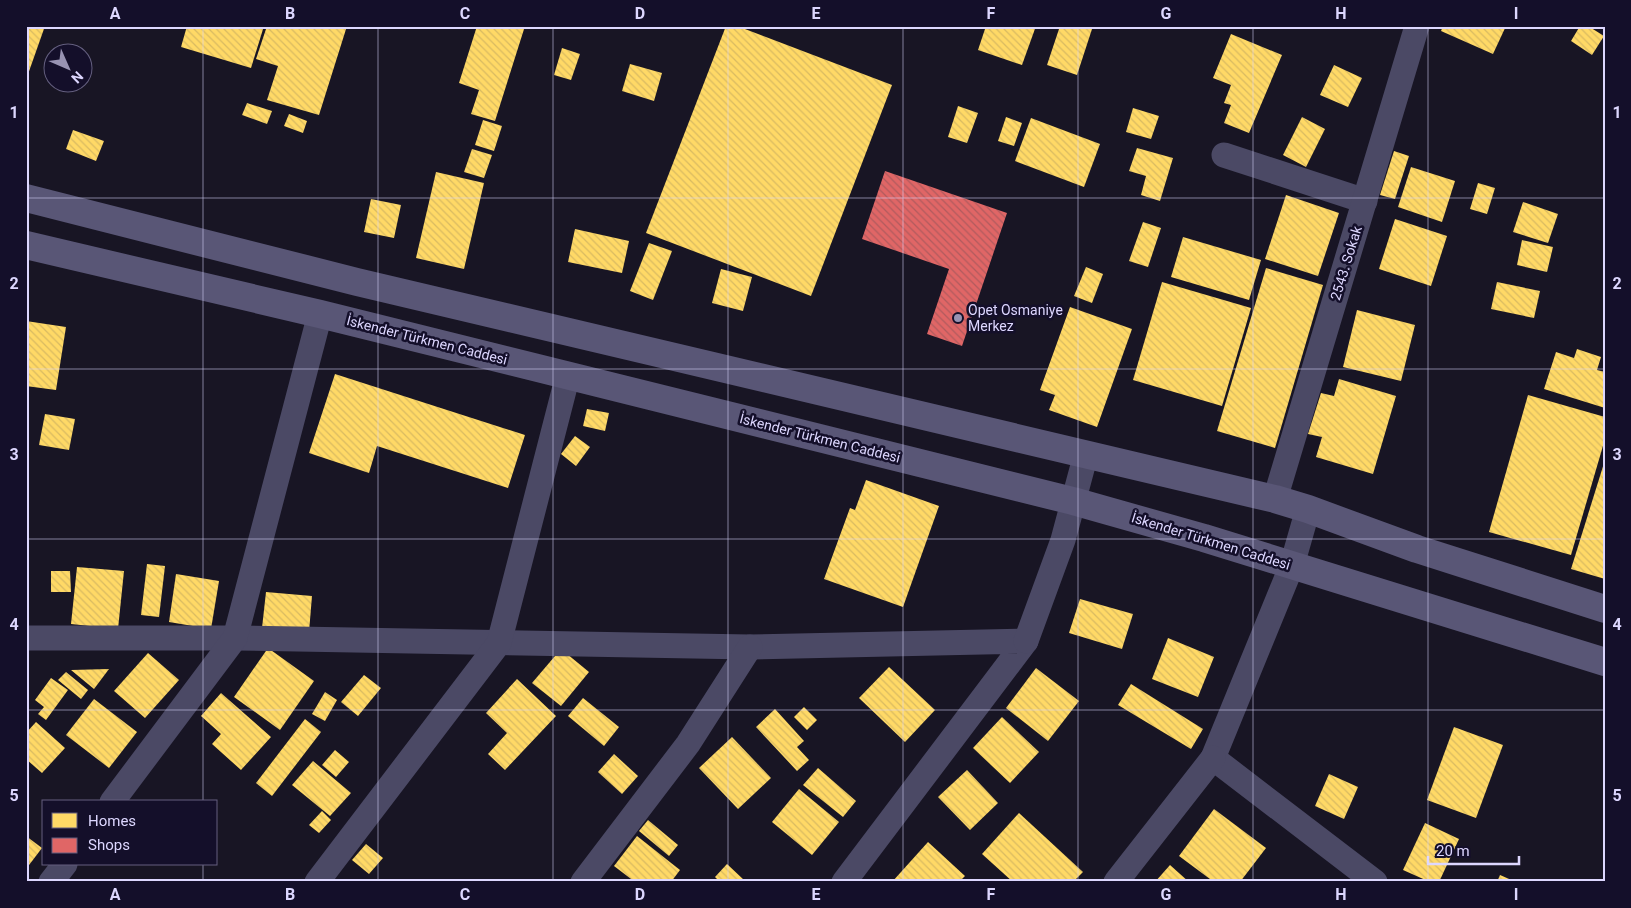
<svg xmlns="http://www.w3.org/2000/svg" width="1631" height="908" font-family="Roboto,sans-serif">
<style>
.homes{fill:url(#homes-back-hatch)}
.shops{fill:url(#shops-back-hatch)}
.lines{fill:none;stroke-linecap:round;stroke-linejoin:round}
.street{stroke:#4b4965;stroke-width:25}
.secondary{stroke:#595676;stroke-width:28}
.grid{fill:none;stroke:#ddd7ff;stroke-width:1;stroke-opacity:0.55}
.poi-dot{fill:#9893b2;stroke:#140f2a;stroke-width:2}
.labels{text-anchor:middle;stroke-width:5;stroke-linejoin:round;paint-order:stroke}
.street-label{font-size:14px;fill:#ddd7ff;stroke:#140f2a}
.poi-label{font-size:14px;fill:#ddd7ff;stroke:#140f2a;text-anchor:start}
.neatline{fill:none;stroke:#ddd7ff;stroke-width:2}
.grid-label{font-size:16px;text-anchor:middle;font-weight:bold;fill:#ddd7ff}
</style>
<defs>
<pattern id="homes-back-hatch" width="6" height="6" patternUnits="userSpaceOnUse" patternTransform="scale(1.25)"><rect width="6" height="6" fill="#ffd966"/><path d="M-1 5l2 2M0 0l6 6M5-1l2 2" fill="none" stroke="#d9ba61"/></pattern>
<pattern id="shops-back-hatch" width="6" height="6" patternUnits="userSpaceOnUse" patternTransform="scale(1.25)"><rect width="6" height="6" fill="#e06666"/><path d="M-1 5l2 2M0 0l6 6M5-1l2 2" fill="none" stroke="#b15b5e"/></pattern>
</defs>
<rect width="100%" height="100%" fill="#181524"/>
<g class="homes">
<polygon points="26,26 45,26 27,77 26,77"/>
<polygon points="187,26 264,26 251,68 181,47"/>
<polygon points="267,26 347,26 319,115 267,100 278,66 256,59"/>
<polygon points="477,26 525,26 495,121 471,114 479,90 459,83"/>
<polygon points="726,26 737,26 892,85 811,296 646,233"/>
<polygon points="986,26 1036,26 1022,65 978,50"/>
<polygon points="1060,26 1093,26 1077,75 1047,65"/>
<polygon points="1443,26 1506,26 1493,54 1441,31"/>
<polygon points="1580,26 1588,26 1604,36 1592,55 1571,41"/>
<polygon points="1231,34 1282,55 1249,133 1224,123 1231,105 1224,103 1231,85 1213,78"/>
<polygon points="562,48 580,54 571,80 554,75"/>
<polygon points="630,64 662,73 654,101 622,91"/>
<polygon points="1334,65 1362,78 1348,107 1320,95"/>
<polygon points="247,103 272,111 267,124 242,115"/>
<polygon points="958,106 978,113 967,143 948,137"/>
<polygon points="1133,108 1159,116 1151,139 1126,132"/>
<polygon points="289,114 307,121 303,133 284,126"/>
<polygon points="1006,117 1022,123 1014,146 998,141"/>
<polygon points="1302,117 1325,129 1306,167 1283,155"/>
<polygon points="1031,118 1100,144 1084,187 1015,161"/>
<polygon points="483,120 502,126 494,151 475,145"/>
<polygon points="73,130 104,141 96,161 66,149"/>
<polygon points="1137,148 1173,158 1160,201 1141,195 1146,176 1129,171"/>
<polygon points="472,149 492,155 484,178 464,172"/>
<polygon points="1394,151 1409,156 1395,199 1380,195"/>
<polygon points="1411,167 1455,181 1442,222 1398,207"/>
<polygon points="436,172 484,183 464,269 416,258"/>
<polygon points="1478,183 1495,188 1487,214 1470,209"/>
<polygon points="1286,195 1339,213 1318,276 1265,259"/>
<polygon points="371,199 401,205 394,238 364,232"/>
<polygon points="1523,202 1558,214 1548,243 1513,232"/>
<polygon points="1395,219 1447,236 1431,286 1379,269"/>
<polygon points="1143,222 1161,228 1148,267 1129,261"/>
<polygon points="575,229 629,241 622,273 568,262"/>
<polygon points="1183,237 1261,260 1249,300 1171,277"/>
<polygon points="1522,240 1553,247 1547,272 1517,265"/>
<polygon points="649,243 672,251 653,300 630,291"/>
<polygon points="1086,267 1103,274 1092,303 1074,296"/>
<polygon points="1266,268 1323,285 1275,448 1217,431"/>
<polygon points="721,269 752,277 743,311 712,303"/>
<polygon points="1162,282 1251,308 1222,406 1133,380"/>
<polygon points="1497,282 1540,291 1534,318 1491,309"/>
<polygon points="1070,307 1132,329 1097,427 1049,410 1055,395 1040,390"/>
<polygon points="1357,310 1415,325 1401,381 1343,367"/>
<polygon points="26,321 66,327 56,390 26,386"/>
<polygon points="1577,349 1601,357 1597,370 1605,372 1605,408 1544,389 1556,352 1574,358"/>
<polygon points="335,374 525,435 508,488 377,446 369,473 309,453"/>
<polygon points="1339,379 1396,396 1373,474 1316,457 1322,437 1308,434 1321,393 1334,396"/>
<polygon points="1528,395 1605,417 1605,439 1571,555 1489,532"/>
<polygon points="587,409 609,413 605,431 583,426"/>
<polygon points="45,414 75,419 69,450 39,445"/>
<polygon points="575,436 590,447 576,466 561,454"/>
<polygon points="1605,460 1605,579 1571,569"/>
<polygon points="866,480 939,506 903,607 824,579 850,508 855,510"/>
<polygon points="147,564 165,566 159,617 141,615"/>
<polygon points="77,567 124,571 118,629 71,624"/>
<polygon points="51,571 70,571 71,592 51,592"/>
<polygon points="176,574 219,581 211,629 169,622"/>
<polygon points="266,592 312,596 309,632 262,628"/>
<polygon points="1080,599 1133,614 1122,649 1069,633"/>
<polygon points="1168,638 1214,657 1198,697 1152,679"/>
<polygon points="268,648 314,681 280,730 234,697"/>
<polygon points="561,649 589,672 561,706 532,683"/>
<polygon points="148,653 179,680 145,718 114,691"/>
<polygon points="889,667 935,710 905,742 859,698"/>
<polygon points="1036,668 1079,701 1048,741 1006,708"/>
<polygon points="109,669 94,689 71,670"/>
<polygon points="66,672 88,690 81,699 58,680"/>
<polygon points="364,675 381,688 358,716 341,702"/>
<polygon points="51,678 68,690 46,720 38,714 44,707 35,700"/>
<polygon points="517,679 556,716 505,770 488,754 507,733 486,713"/>
<polygon points="1131,684 1203,729 1191,749 1118,705"/>
<polygon points="325,692 337,700 325,721 312,714"/>
<polygon points="221,693 271,737 241,770 212,744 221,734 201,716"/>
<polygon points="583,698 619,727 604,746 568,716"/>
<polygon points="94,699 137,732 109,768 66,735"/>
<polygon points="804,707 817,720 807,730 794,717"/>
<polygon points="775,709 804,741 797,747 809,760 797,771 756,727"/>
<polygon points="1002,717 1039,752 1010,783 973,748"/>
<polygon points="305,719 321,732 272,796 256,783"/>
<polygon points="36,722 65,748 42,773 26,759 26,733"/>
<polygon points="1454,727 1503,745 1476,818 1427,800"/>
<polygon points="732,737 771,778 738,809 699,768"/>
<polygon points="335,750 349,762 336,777 322,765"/>
<polygon points="614,754 638,776 622,794 598,772"/>
<polygon points="313,761 351,793 330,816 292,785"/>
<polygon points="818,768 856,801 843,817 803,785"/>
<polygon points="967,770 998,803 970,830 938,797"/>
<polygon points="1329,774 1358,787 1344,819 1315,806"/>
<polygon points="799,789 839,822 812,855 772,822"/>
<polygon points="1214,809 1266,848 1240,882 1214,882 1179,856"/>
<polygon points="322,811 331,820 319,833 309,825"/>
<polygon points="1019,813 1083,872 1073,882 1013,882 982,854"/>
<polygon points="648,820 678,845 669,856 639,831"/>
<polygon points="1425,823 1459,839 1439,882 1430,882 1403,870"/>
<polygon points="26,836 42,848 26,869"/>
<polygon points="637,836 680,870 671,882 635,882 614,866"/>
<polygon points="928,842 965,876 959,882 892,882"/>
<polygon points="366,844 383,858 369,874 352,860"/>
<polygon points="727,864 744,880 743,882 720,882 715,877"/>
<polygon points="1170,865 1189,882 1155,882"/>
<polygon points="1500,875 1516,882 1497,882"/>
</g>
<polygon class="shops" points="885,171 1007,213 962,346 927,334 949,269 862,239"/>
<g class="lines">
<g class="street">
<polyline points="1224,155 1365,201"/>
<polyline points="1275,499 1417,26"/>
<polyline points="1308,509 1292,565 1213,758 1375,882"/>
<polyline points="26,638 235,638 750,647 1026,641 844,882"/>
<polyline points="1026,641 1063,540 1086,454"/>
<polyline points="112,802 235,638 320,314"/>
<polyline points="51,882 65,864"/>
<polyline points="317,882 499,643 568,375"/>
<polyline points="583,882 688,744 750,647"/>
<polyline points="1116,882 1213,758"/>
</g>
<g class="secondary">
<polyline points="26,198 357,282 1275,499 1308,509 1417,549 1605,609"/>
<polyline points="26,245 320,314 1073,501 1204,538 1605,662"/>
</g>
</g>
<path class="grid" d="M203 26V802M378 26V882M553 26V882M728 26V882M903 26V882M1078 26V882M1253 26V882M1428 26V882M26 198H1605M26 369H1605M26 539H1605M26 710H1605M203 864V882"/>
<circle class="poi-dot" cx="958" cy="318" r="5"/>
<g class="labels">
<g class="street-label">
<text transform="translate(1346 263) rotate(-73)" y="5">2543. Sokak</text>
<text transform="translate(427 340) rotate(14)" y="5">İskender Türkmen Caddesi</text>
<text transform="translate(820 438) rotate(14)" y="5">İskender Türkmen Caddesi</text>
<text transform="translate(1211 541) rotate(17)" y="5">İskender Türkmen Caddesi</text>
</g>
<g class="poi-label">
<text x="968" y="315">Opet Osmaniye<tspan x="968" dy="16">Merkez</tspan></text>
</g>
</g>
<rect width="1631" height="908" fill="none" stroke="#140f2a" stroke-width="55"/>
<rect x="42" y="800" width="175" height="65" fill="#140f2a" stroke="#645f7f"/>
<rect x="52" y="813" width="25" height="15" fill="#ffd966" stroke="#645f7f"/>
<text x="88" y="826" font-size="15" fill="#ddd7ff">Homes</text>
<rect x="52" y="838" width="25" height="15" fill="#e06666" stroke="#645f7f"/>
<text x="88" y="850" font-size="15" fill="#ddd7ff">Shops</text>
<g transform="translate(68 68) rotate(135)"><circle r="24" fill="#140f2a" stroke="#645f7f"/>
<path d="M0-4L9 19L0 12L-9 19Z" fill="#9893b2"/>
<text y="-8" font-size="14" font-weight="bold" text-anchor="middle" fill="#ddd7ff">N</text>
</g>
<path d="M1428 856v8h91v-8" fill="none" stroke="#ddd7ff" stroke-width="2.5"/>
<text x="1436" y="856" font-size="15" fill="#ddd7ff" stroke="#140f2a" stroke-width="4" paint-order="stroke">20 m</text>
<rect x="28" y="28" width="1576" height="852" class="neatline"/>
<g class="grid-label">
<text x="115" y="19">A</text>
<text x="290" y="19">B</text>
<text x="465" y="19">C</text>
<text x="640" y="19">D</text>
<text x="816" y="19">E</text>
<text x="991" y="19">F</text>
<text x="1166" y="19">G</text>
<text x="1341" y="19">H</text>
<text x="1516" y="19">I</text>
<text x="14" y="118">1</text>
<text x="1617" y="118">1</text>
<text x="14" y="289">2</text>
<text x="1617" y="289">2</text>
<text x="14" y="460">3</text>
<text x="1617" y="460">3</text>
<text x="14" y="630">4</text>
<text x="1617" y="630">4</text>
<text x="14" y="801">5</text>
<text x="1617" y="801">5</text>
<text x="115" y="900">A</text>
<text x="290" y="900">B</text>
<text x="465" y="900">C</text>
<text x="640" y="900">D</text>
<text x="816" y="900">E</text>
<text x="991" y="900">F</text>
<text x="1166" y="900">G</text>
<text x="1341" y="900">H</text>
<text x="1516" y="900">I</text>
</g>
</svg>
